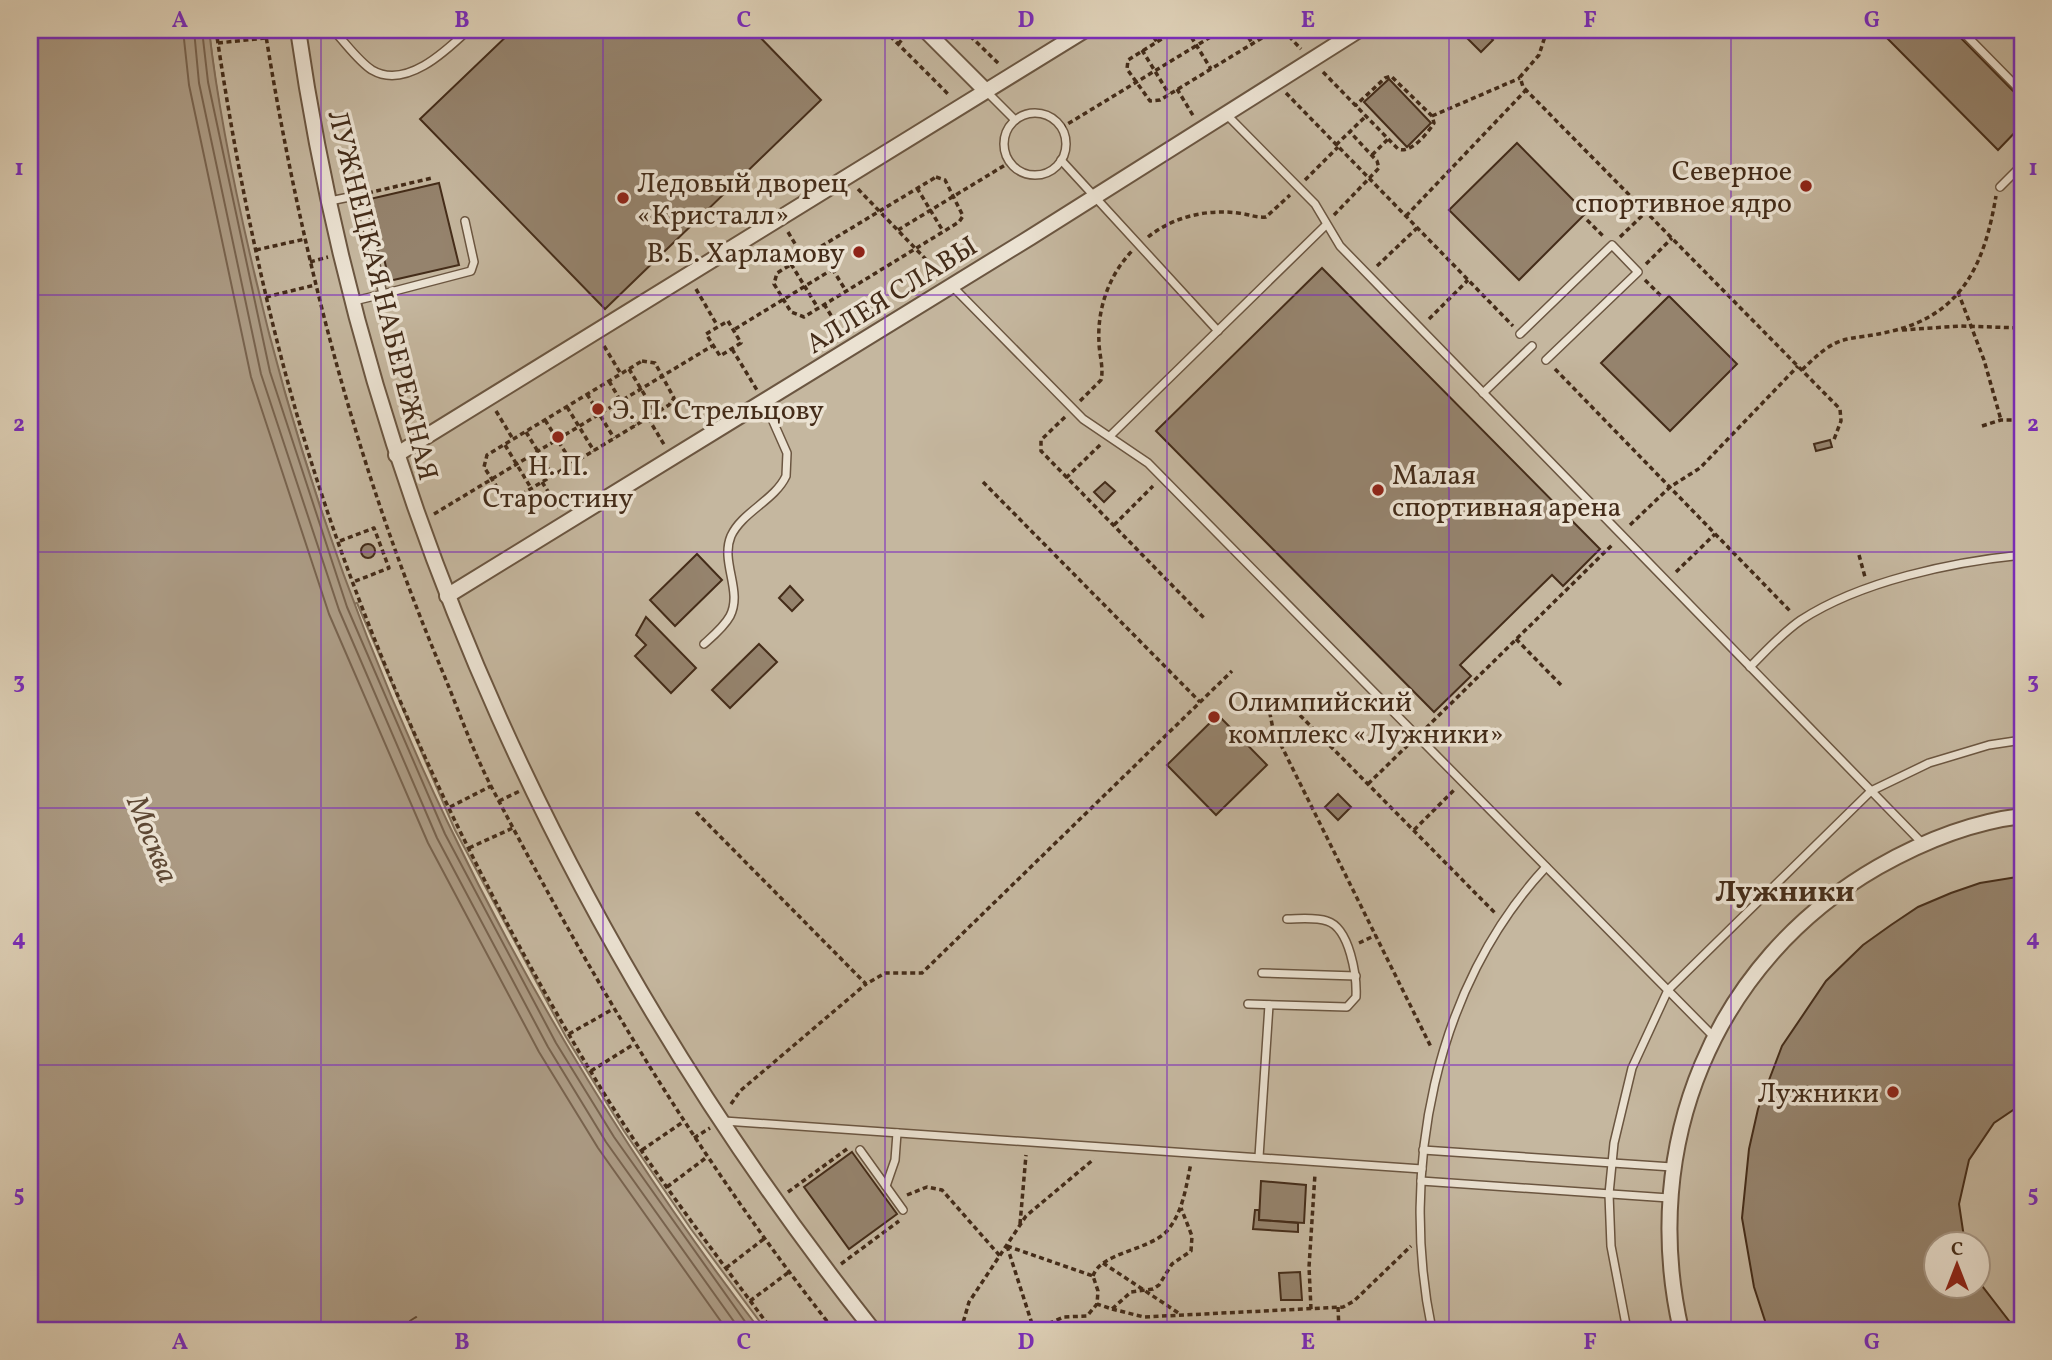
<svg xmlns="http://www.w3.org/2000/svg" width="2052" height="1360" font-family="Vollkorn,serif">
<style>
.green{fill:#c5b79f;stroke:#84725c;stroke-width:2;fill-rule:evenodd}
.water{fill:#ab9a83;stroke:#826e59;stroke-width:2}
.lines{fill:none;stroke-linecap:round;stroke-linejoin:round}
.shore{stroke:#78634e;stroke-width:2}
.ferry{stroke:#5e4834;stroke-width:2;stroke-dasharray:9 7;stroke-linecap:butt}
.building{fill:#95836d;stroke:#442c19;stroke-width:2}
.lane-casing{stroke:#6b5641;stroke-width:10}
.street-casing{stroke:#6b5641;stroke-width:18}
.path{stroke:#442c19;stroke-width:3.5;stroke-dasharray:5 3.5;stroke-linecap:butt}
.lane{stroke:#ebe2d2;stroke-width:7}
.street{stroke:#ebe2d2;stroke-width:14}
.grid{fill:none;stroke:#7b2cbf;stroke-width:2;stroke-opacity:0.55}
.poi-dot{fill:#8f2418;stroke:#ebe2d2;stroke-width:2.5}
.labels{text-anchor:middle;stroke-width:7;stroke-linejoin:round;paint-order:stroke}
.poi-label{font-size:28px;fill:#442c19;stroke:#ebe2d2;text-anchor:start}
.street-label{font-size:28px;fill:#442c19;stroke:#ebe2d2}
.water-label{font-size:30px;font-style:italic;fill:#5e4834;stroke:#ebe2d2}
.neighbourhood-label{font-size:30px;font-weight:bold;fill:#442c19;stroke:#ebe2d2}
.neatline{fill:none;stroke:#7b2cbf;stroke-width:2.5}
.grid-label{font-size:23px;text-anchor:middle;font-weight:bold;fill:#7b2cbf}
</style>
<rect width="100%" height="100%" fill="#e0d3ba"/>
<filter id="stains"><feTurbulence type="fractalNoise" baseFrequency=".00286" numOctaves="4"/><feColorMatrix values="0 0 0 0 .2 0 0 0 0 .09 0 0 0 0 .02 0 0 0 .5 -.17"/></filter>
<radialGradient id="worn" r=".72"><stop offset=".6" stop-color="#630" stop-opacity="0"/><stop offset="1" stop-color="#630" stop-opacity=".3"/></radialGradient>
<path class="green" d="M209 30H2022V1330H766L691 1229 624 1131 566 1037 455 830 357 603 353 604C288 418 231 226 209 30ZM1937 1244H1979V1286H1937Z"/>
<path class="water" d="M30 30H209C218 108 234 186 252 263 340 650 518 1015 760 1330H30Z"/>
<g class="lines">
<g class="shore">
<polyline points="183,30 189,85 251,377 329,614 428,843 539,1052 598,1148 727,1330"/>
<polyline points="194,30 199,83 261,374 339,610 437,838 548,1047 606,1142 740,1330"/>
<polyline points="202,30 208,82 270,372 347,607 445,834 556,1043 614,1137 751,1330"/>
</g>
<polyline class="ferry" points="396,1330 416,1317 425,1330"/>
</g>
<g class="building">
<polygon points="513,30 753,30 821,100 605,309 420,119"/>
<polygon points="1478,30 1483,30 1493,40 1481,52 1468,39"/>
<polygon points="1879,30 1953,30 2022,100 2022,125 1998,150"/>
<polygon points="1389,79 1431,123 1407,147 1364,102"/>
<polygon points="1517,143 1586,213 1519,280 1449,210"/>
<polygon points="439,183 459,265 389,281 384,258 380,259 371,220 375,219 370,199"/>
<polygon points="1322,268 1600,549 1563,586 1552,575 1460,665 1471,676 1434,712 1156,431"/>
<polygon points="1669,296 1737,364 1670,431 1601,363"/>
<polygon points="1830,440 1832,447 1816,451 1814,444"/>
<polygon points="1105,482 1115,491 1104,502 1094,492"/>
<circle cx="368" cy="551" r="7"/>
<polygon points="697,554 722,580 675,626 650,600"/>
<polygon points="790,586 803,600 792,611 779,598"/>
<polygon points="646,617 696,668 671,693 635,656 646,645 636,635"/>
<polygon points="759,644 777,662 730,708 712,690"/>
<polygon points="1218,715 1267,765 1216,815 1167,765"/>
<polygon points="1338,794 1351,807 1338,820 1325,807"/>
<polygon points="2017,877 2022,877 2022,1104 1994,1123 1969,1160 1959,1204 1965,1244 1937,1244 1937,1286 1979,1286 1979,1282 2016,1330 1768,1330 1754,1287 1742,1218 1749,1149 1758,1109 1782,1046 1826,981 1863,945 1891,925 1918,907 1951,893 1980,883"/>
<polygon points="852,1152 897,1214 849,1249 804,1187"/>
<polygon points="1261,1181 1306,1185 1304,1223 1259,1220"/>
<polygon points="1255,1210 1259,1210 1259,1220 1298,1223 1298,1232 1253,1229"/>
<polygon points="1300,1272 1302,1300 1281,1300 1279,1273"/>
</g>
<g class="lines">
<defs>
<g id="lane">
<path d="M333 30C345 42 358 61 372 70 406 90 447 50 468 30"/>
<polyline points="1961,30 2022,92"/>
<polyline points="987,92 1015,120"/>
<polyline points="1225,113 1315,204 1340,246 1923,844"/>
<circle cx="1035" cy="144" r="31"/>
<polyline points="1061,160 1218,331"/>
<polyline points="2000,187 2022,165"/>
<polyline points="330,201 359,195 383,294 354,301"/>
<polyline points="952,286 1083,419 1148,463 1714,1037"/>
<polyline points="383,294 471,271 474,262 465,221"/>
<polyline points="1520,334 1612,245 1638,272 1546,360"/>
<polyline points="1483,393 1532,346"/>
<polyline points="1110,436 1326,225"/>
<path d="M704 644C713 636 724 627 730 616 743 591 720 562 731 536 742 512 775 500 786 476L787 453 764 401"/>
<path d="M1750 667C1766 651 1782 633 1801 620 1861 581 1952 562 2022 555"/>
<polyline points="1262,973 1356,976"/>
<path d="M1248 1004 1347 1007 1356 997C1357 977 1350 928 1327 921 1315 917 1299 919 1287 919"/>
<polyline points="724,1121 1422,1169"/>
<polyline points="860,1150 903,1210"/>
<polyline points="1423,1150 1672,1167"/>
<polyline points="1259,1157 1269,1005"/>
<polyline points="1421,1181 1669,1198"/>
<polyline points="886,1186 895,1160 897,1133"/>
<path d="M1432 1330C1399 1172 1434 987 1546 867"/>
<polyline points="1627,1330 1611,1246 1609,1194 1614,1143 1632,1068 1668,990 1871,791 1929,763 1989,745 2022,740"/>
</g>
<g id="street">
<path d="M298 30C367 508 574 953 873 1330"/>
<polyline points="925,30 986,91"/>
<polyline points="396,455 1085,30"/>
<polyline points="447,596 1031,237 1359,30"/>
<path d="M1681 1330C1639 1146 1713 962 1878 867 1922 842 1972 822 2022 816"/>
</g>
</defs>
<use href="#lane" class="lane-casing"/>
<use href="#street" class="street-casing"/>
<g class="path">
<path d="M216 30C231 132 250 233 275 333 340 595 456 847 594 1077 647 1165 711 1248 772 1330"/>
<path d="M265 30C300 249 355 463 441 668 458 708 472 750 492 788 591 978 700 1161 834 1330"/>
<polyline points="884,30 949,95"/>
<polyline points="964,30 1000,65"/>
<polyline points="1149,30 1157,42"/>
<polyline points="1176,30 1128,60 1127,69 1150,101 1160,100 1275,30"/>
<polyline points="1187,30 1211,69"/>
<polyline points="1244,30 1252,43"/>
<polyline points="1283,30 1301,49"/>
<polyline points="1547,30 1539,55 1520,77 1523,87 1840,409 1841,421 1833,442"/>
<polyline points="218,43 266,38"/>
<polyline points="898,44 911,30"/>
<polyline points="1142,50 1169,94"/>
<path d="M1323 72 1398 149C1411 154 1427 134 1434 123L1432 116 1391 76 1385 78 1355 106"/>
<polyline points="1177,89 1194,117"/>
<polyline points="1286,93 1513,326"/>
<polyline points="1432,116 1520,78"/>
<polyline points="1061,128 1222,30"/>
<polyline points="1336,145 1366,116"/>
<polyline points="1372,155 1388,139"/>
<polygon points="936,177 945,180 963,216 959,222 804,317 791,312 774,284 777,273"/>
<polyline points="1305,180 1338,147"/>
<polyline points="917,188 943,231"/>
<polyline points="858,189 940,274"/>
<polyline points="368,193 432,178"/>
<polyline points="1334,215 1379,168 1377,161 1350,132"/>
<polyline points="1406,216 1526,90"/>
<polyline points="1587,220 1605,238"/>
<polyline points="898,230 1010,162"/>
<polyline points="788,232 803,257"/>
<path d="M1148 237C1173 217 1206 209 1238 213 1248 214 1256 218 1266 217L1290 195"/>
<polyline points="1620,237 1646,212"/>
<polyline points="819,247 846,291"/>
<polyline points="256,250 305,239"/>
<polyline points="310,262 328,257"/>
<polyline points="791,264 818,308"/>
<polyline points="1646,264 1672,238"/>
<polyline points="1377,266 1417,228"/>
<polyline points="1645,280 1663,298"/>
<polyline points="696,289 717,325"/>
<polyline points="1958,292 1984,360 2001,420"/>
<polyline points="266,297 315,285"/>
<polyline points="824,304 843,335"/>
<polyline points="1429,319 1468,280"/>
<polygon points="728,321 741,343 720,356 706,334"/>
<polyline points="735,329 833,269"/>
<polyline points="1902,330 1960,326 2022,328"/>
<polyline points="604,346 621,374"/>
<polyline points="732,349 757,390"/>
<polygon points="642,361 655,363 674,398 669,405 514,499 502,495 484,467 487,455"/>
<polyline points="629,369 655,412"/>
<polyline points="1555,369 1791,612"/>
<path d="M1802 370C1842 330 1843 343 1892 331 1964 314 1985 261 1996 196"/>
<polyline points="609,381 635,426"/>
<polyline points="587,394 614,438"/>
<path d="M1080 401 1101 380C1104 368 1099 354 1099 342 1097 309 1109 275 1132 251"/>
<polyline points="567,407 594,451"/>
<polyline points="496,411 513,439"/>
<polyline points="1065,417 1041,440 1041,451 1204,618"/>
<polyline points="648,418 665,446"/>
<polyline points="545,420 572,463"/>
<polyline points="1982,426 2001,420 2022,420"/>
<polyline points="526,432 553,476"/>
<polyline points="505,445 531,488"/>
<polyline points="1066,478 1101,444"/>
<polyline points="542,482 560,510"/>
<polyline points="983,482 1200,702"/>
<polyline points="434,514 712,346"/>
<polyline points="1114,525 1153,486"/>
<polyline points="1630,525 1670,487 1700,468 1798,366"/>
<polyline points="340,541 374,528 389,568 353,582"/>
<polyline points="1859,555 1865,577"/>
<polyline points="1676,572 1715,534"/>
<polyline points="1516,639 1561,685"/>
<polyline points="1282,697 1496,914"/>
<polyline points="1268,704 1273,729 1431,1047"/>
<polyline points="1426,728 1613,544"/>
<polyline points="1368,784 1408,745"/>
<polyline points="499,801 520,791"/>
<polyline points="450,807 491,786"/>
<polyline points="696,812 866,984 885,973 922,973 1232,671"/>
<polyline points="1414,830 1454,790"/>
<polyline points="469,848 515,827"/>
<polyline points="1359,943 1376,935"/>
<polyline points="569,1034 613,1009"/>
<polyline points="591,1071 634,1044"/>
<polyline points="731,1104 740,1091 866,984"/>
<polyline points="694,1138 710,1128"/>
<polyline points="642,1150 683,1122"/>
<polyline points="667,1187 707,1157"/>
<polyline points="788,1192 847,1149"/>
<polyline points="907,1195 927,1187 942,1190 1000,1256"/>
<polyline points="1020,1224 1026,1155"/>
<polyline points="1007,1246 1093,1276 1098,1291 1097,1304 1112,1309 1131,1292 1153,1289 1159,1285 1172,1264 1191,1251 1192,1236 1181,1208"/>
<polyline points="1007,1246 1034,1330"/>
<polyline points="1103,1263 1180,1314"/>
<polyline points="841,1264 899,1221"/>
<polyline points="726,1268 765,1238"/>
<path d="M1093 1276C1101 1252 1148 1251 1167 1231 1183 1212 1186 1187 1191 1163"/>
<polyline points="750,1301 789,1272"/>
<polyline points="1338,1307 1339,1330"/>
<polyline points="1112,1309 1144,1317 1343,1307 1354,1301 1411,1246"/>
<polyline points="1311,1309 1309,1267 1315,1174"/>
<polyline points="961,1330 969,1302 1026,1216 1094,1159"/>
<polyline points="1033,1330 1064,1317 1087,1316 1097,1304"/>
</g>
<use href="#lane" class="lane"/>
<use href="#street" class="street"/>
</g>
<path class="grid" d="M321 30V1330M603 30V1330M885 30V1330M1167 30V1330M1449 30V1330M1731 30V1330M30 295H2022M30 552H2022M30 808H2022M30 1065H2022"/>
<g class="poi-dot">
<circle cx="1806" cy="186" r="7"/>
<circle cx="623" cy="198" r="7"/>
<circle cx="859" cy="252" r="7"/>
<circle cx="598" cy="409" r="7"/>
<circle cx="558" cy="437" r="7"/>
<circle cx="1378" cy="490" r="7"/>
<circle cx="1214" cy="717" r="7"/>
<circle cx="1893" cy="1092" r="7"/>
</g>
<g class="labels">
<g class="poi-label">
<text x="1792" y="180" text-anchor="end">Северное<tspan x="1792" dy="32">спортивное ядро</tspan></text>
<text x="637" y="192">Ледовый дворец<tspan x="637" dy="32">«Кристалл»</tspan></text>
<text x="845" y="262" text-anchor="end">В. Б. Харламову</text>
<text x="612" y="419">Э. П. Стрельцову</text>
<text x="558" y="475" text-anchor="middle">Н. П.<tspan x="558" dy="32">Старостину</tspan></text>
<text x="1392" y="484">Малая<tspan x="1392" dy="32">спортивная арена</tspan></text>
<text x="1228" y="711">Олимпийский<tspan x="1228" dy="32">комплекс «Лужники»</tspan></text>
<text x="1879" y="1102" text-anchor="end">Лужники</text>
</g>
<g class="street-label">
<text transform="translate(891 294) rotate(-32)" y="10">АЛЛЕЯ СЛАВЫ</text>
<text transform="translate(384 295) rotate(76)" y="10">ЛУЖНЕЦКАЯ НАБЕРЕЖНАЯ</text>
</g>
<g class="water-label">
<text transform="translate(153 839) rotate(68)" y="10">Москва</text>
</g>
<g class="neighbourhood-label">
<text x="1785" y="901">Лужники</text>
</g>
</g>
<rect width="2052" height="1360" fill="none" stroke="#e0d3ba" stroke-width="77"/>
<g transform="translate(1957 1265)"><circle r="33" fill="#ebe2d2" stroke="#a89988" stroke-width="2"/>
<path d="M0-5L12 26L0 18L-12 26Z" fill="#8f2418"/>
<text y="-10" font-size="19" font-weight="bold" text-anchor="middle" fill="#442c19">С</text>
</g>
<rect x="38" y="38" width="1976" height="1284" class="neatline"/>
<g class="grid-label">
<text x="180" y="27">A</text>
<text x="462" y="27">B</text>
<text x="744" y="27">C</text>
<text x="1026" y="27">D</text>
<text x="1308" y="27">E</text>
<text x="1590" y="27">F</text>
<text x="1872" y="27">G</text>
<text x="19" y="175">1</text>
<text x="2033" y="175">1</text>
<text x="19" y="431">2</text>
<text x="2033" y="431">2</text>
<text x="19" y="688">3</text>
<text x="2033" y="688">3</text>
<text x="19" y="945">4</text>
<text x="2033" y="945">4</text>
<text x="19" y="1201">5</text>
<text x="2033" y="1201">5</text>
<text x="180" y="1349">A</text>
<text x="462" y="1349">B</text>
<text x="744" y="1349">C</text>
<text x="1026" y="1349">D</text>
<text x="1308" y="1349">E</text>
<text x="1590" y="1349">F</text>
<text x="1872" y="1349">G</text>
</g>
<rect width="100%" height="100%" filter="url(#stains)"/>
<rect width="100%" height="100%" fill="url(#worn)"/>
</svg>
